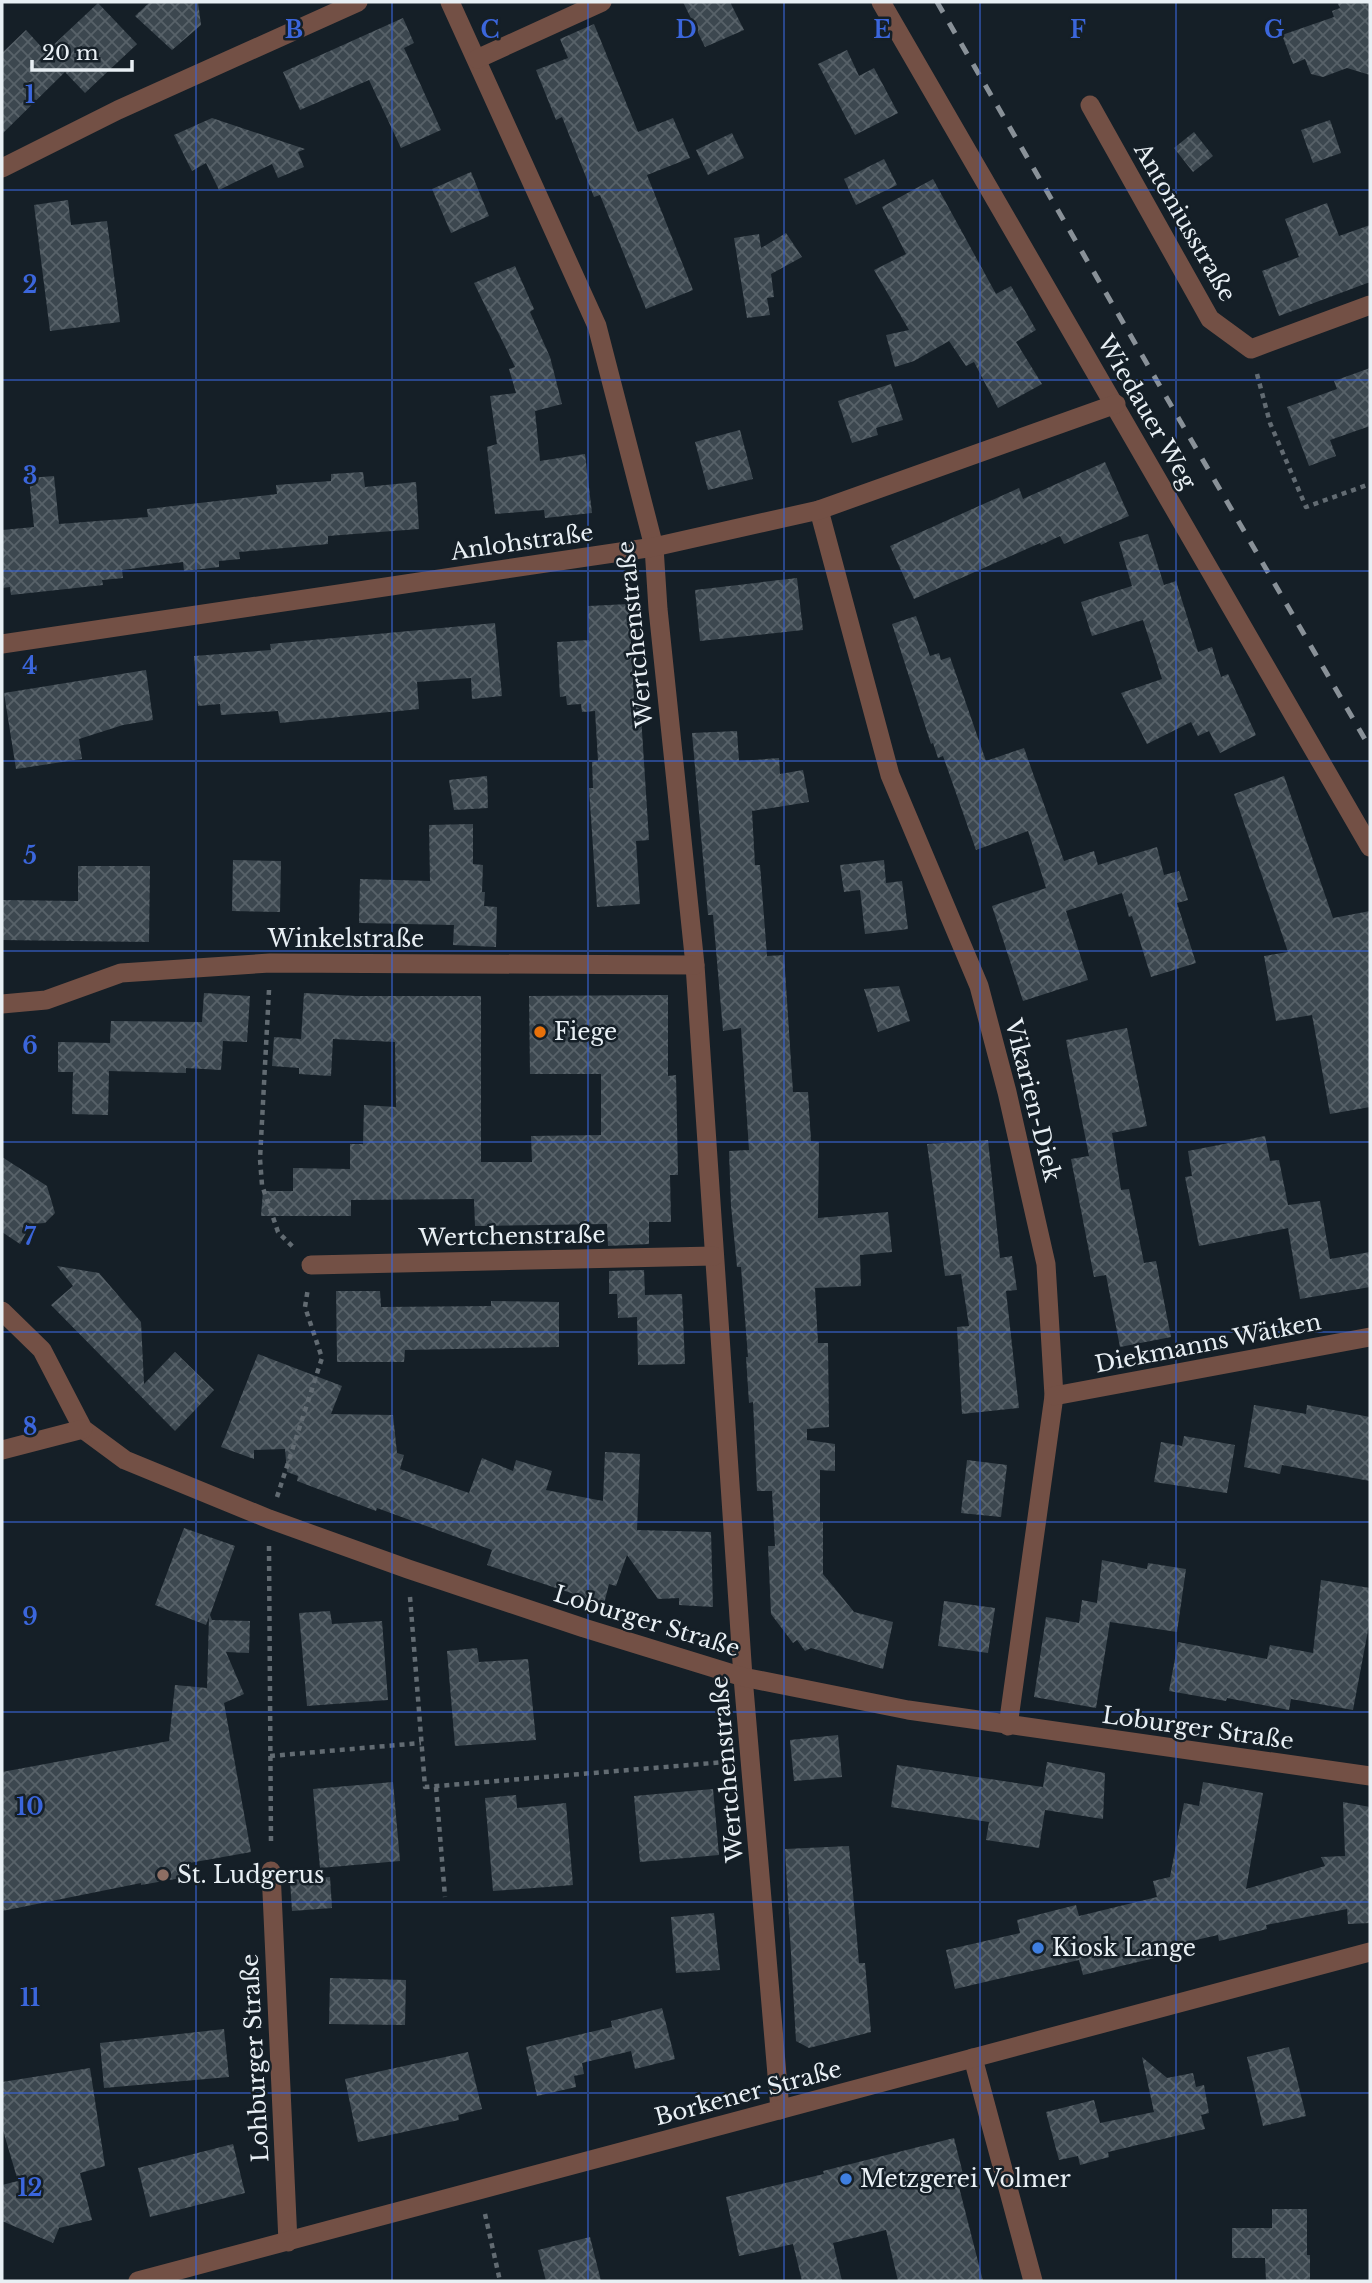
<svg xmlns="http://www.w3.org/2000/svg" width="1372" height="2283" font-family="'Libre Baskerville',serif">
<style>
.building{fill:url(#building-cross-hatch)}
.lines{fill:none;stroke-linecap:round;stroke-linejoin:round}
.path{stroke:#626b72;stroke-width:4.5;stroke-dasharray:5 5;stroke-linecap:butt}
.minor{stroke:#735045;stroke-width:19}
.tertiary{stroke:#735045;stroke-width:19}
.rail{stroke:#899198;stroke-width:5;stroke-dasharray:12 12;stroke-linecap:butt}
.grid{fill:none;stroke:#3b66dc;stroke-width:2;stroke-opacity:0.55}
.food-dot{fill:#e8710a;stroke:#151f27;stroke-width:2.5}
.education-dot{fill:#8d6e63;stroke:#151f27;stroke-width:2.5}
.shop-dot{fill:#3f7fe0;stroke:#151f27;stroke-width:2.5}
.labels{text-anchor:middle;stroke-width:5;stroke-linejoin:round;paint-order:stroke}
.street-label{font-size:23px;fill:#e8eff4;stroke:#151f27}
.poi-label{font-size:23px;fill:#e8eff4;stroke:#151f27;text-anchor:start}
.grid-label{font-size:23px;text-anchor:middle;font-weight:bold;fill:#3b66dc;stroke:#151f27;stroke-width:5;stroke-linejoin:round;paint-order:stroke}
</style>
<defs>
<pattern id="building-cross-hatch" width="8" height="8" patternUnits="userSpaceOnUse" patternTransform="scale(1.75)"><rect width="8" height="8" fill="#3c474f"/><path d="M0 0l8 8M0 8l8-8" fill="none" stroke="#586269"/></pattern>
</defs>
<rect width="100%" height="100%" fill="#151f27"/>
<g class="building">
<polygon points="150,2 198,2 201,25 172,50 135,16"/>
<polygon points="683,2 730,2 744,30 705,47"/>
<polygon points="1337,2 1370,2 1370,75 1347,68 1323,77 1311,74 1305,59 1293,64 1282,35 1334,17 1332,11 1340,8"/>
<polygon points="98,3 137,44 85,93 65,72 2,134 2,53 26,30 46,52"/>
<polygon points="403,18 414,43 404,48 441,130 401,148 369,80 300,110 283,72"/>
<polygon points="594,24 638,132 673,118 690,158 647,175 693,290 646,309 600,195 594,197 562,117 556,120 536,70 568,58 560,39"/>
<polygon points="847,50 859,76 874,68 898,113 855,135 818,64"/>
<polygon points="212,118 305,149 298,152 304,167 278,178 272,164 219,190 206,163 192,171 174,135"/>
<polygon points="1330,120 1341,153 1313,163 1301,130"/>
<polygon points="1194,132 1213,156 1193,172 1174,148"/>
<polygon points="732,133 744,158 708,175 696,150"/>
<polygon points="884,159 897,185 856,205 844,179"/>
<polygon points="471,172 489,216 451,233 432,189"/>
<polygon points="933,179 996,294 1011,286 1036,330 1016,342 1042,384 998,408 974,362 966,366 949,341 914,361 895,367 886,335 909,330 874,270 906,254 882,207"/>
<polygon points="68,200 71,225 107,221 120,322 50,331 34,205"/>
<polygon points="1327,203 1339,236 1370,225 1370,282 1279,316 1262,271 1299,257 1285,219"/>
<polygon points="786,233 802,257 771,274 774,297 767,298 770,315 747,318 734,238 759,234 761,248"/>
<polygon points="515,266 534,309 530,312 550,357 562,404 535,411 540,461 585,454 592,513 545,518 544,510 495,514 487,447 497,444 490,396 516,393 509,369 515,367 474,283"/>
<polygon points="1370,368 1370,426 1330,440 1336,456 1309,466 1287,407 1337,389 1334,381"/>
<polygon points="891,384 903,420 876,428 878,435 852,443 838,401"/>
<polygon points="740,430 753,479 708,490 695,442"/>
<polygon points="1105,462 1129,516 1064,544 1060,536 1041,545 1040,543 914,599 890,546 1019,488 1023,499"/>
<polygon points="363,472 365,487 416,482 419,529 328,536 328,544 239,552 240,559 219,561 219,567 184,571 183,562 122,570 123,578 102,580 103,585 11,595 10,587 2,588 2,530 34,527 29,478 54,476 59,524 148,517 147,509 277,494 276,485 331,481 331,474"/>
<polygon points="1148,534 1164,585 1176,581 1198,652 1212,647 1221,677 1228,674 1256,735 1220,753 1209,731 1198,736 1191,722 1147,744 1121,693 1162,679 1143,620 1092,636 1081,602 1132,586 1119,542"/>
<polygon points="797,578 803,630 700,641 695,590"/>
<polygon points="629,604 634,700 640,700 649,840 636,841 640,904 597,907 589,788 593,788 592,762 598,761 595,711 582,712 581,704 567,705 566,696 560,697 557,642 589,640 588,606"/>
<polygon points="916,616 930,656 939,653 941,660 950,657 986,761 1024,748 1064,861 1094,851 1098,865 1157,847 1164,875 1179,871 1188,900 1177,903 1196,963 1151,977 1132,916 1129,917 1122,893 1066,911 1088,980 1023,1001 992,906 1046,888 1028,831 976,850 943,756 938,758 933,743 931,744 892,624"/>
<polygon points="495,623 502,696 472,699 471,678 417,682 419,709 280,723 278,711 221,715 220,704 198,706 194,656 271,650 270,644"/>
<polygon points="146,670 153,720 123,725 79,739 82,759 16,769 4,693"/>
<polygon points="737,731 739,761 779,758 780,774 803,770 809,802 752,811 755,865 760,865 767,956 784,955 793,1092 808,1092 811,1141 819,1142 818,1218 888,1212 892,1252 860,1255 861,1286 815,1288 818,1343 828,1343 829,1427 807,1429 807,1440 835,1444 835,1471 820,1470 820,1522 823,1522 823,1574 854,1612 893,1622 883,1669 811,1648 805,1651 797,1640 793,1643 771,1614 768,1546 775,1546 772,1491 757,1491 753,1402 749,1403 746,1357 748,1357 741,1267 737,1267 731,1206 729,1151 749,1150 741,1028 723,1031 713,915 708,915 692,733"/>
<polygon points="487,776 488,808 454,810 449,780"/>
<polygon points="1284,776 1333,918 1370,911 1370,1107 1330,1114 1312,1015 1276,1021 1264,956 1288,952 1234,794"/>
<polygon points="473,824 473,864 483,865 482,892 485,892 484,906 497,907 496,947 453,945 454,925 359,923 360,879 430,881 429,825"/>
<polygon points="233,860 281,861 280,912 232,911"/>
<polygon points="884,860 886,883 902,881 908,929 865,934 860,890 844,892 840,865"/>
<polygon points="78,866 150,866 149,942 2,940 2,900 78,901"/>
<polygon points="899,986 910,1021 878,1032 864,989"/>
<polygon points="204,993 250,996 247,1042 223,1041 221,1070 186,1068 186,1073 109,1071 108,1115 72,1114 73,1072 58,1072 58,1042 110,1043 111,1021 202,1022"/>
<polygon points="304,993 356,996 481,996 481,1162 532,1162 531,1136 601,1135 601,1074 530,1074 529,996 668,995 668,1076 676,1075 678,1175 670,1175 671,1222 649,1222 649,1244 608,1246 607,1224 475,1226 474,1199 351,1200 351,1216 261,1216 263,1191 293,1191 293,1168 350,1169 350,1144 363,1144 364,1105 396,1107 395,1042 333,1039 331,1076 299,1074 299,1068 272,1066 274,1037 301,1039"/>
<polygon points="1127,1028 1147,1126 1112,1133 1121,1190 1129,1189 1144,1263 1156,1261 1171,1337 1120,1347 1106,1275 1094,1277 1071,1159 1089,1156 1066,1040"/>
<polygon points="1265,1136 1270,1161 1279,1160 1288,1205 1320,1201 1330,1259 1370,1252 1370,1287 1300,1299 1288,1228 1199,1246 1185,1177 1192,1176 1188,1151"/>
<polygon points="988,1140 1000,1258 1012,1256 1017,1290 1006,1291 1019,1408 962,1414 957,1327 969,1326 961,1274 945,1276 927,1144"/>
<polygon points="2,1157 47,1186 55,1213 45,1223 31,1224 20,1244 2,1232"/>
<polygon points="57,1266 99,1273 141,1322 144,1384 175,1352 214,1390 175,1431 51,1305 73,1286"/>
<polygon points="644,1270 645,1295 682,1294 685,1364 638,1365 637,1317 618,1318 617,1294 609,1294 609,1271"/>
<polygon points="336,1291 380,1291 381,1307 491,1306 491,1301 559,1302 559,1347 405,1350 404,1362 337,1362"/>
<polygon points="258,1354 342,1386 331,1414 393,1415 397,1453 404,1455 400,1469 469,1493 482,1458 513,1471 516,1460 552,1471 546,1490 603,1501 605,1452 640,1454 637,1530 711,1532 713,1607 679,1605 679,1598 658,1599 627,1555 616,1586 609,1584 604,1604 487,1565 492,1550 377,1508 376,1511 297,1481 298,1476 287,1472 285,1449 254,1450 254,1459 221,1447"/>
<polygon points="1254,1405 1306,1414 1307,1405 1370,1417 1370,1481 1282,1465 1280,1474 1244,1467"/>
<polygon points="1184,1436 1235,1445 1227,1493 1154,1482 1161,1442 1182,1446"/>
<polygon points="967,1460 1007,1465 1001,1517 961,1513"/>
<polygon points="184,1528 235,1546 210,1615 212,1620 250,1621 249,1653 226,1652 244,1694 224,1703 251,1852 178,1865 181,1878 141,1885 141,1883 2,1911 2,1772 169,1741 175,1685 207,1688 209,1617 206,1625 155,1605"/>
<polygon points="1102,1560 1147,1569 1148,1563 1186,1569 1177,1632 1110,1622 1096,1708 1034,1697 1046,1617 1079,1623 1082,1600 1097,1603"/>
<polygon points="1321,1580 1370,1588 1370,1620 1353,1710 1291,1699 1289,1710 1227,1698 1226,1701 1169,1691 1178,1642 1267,1659 1270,1645 1313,1653"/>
<polygon points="944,1601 995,1608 988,1653 938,1646"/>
<polygon points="330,1611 332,1624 382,1621 388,1700 307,1706 299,1613"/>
<polygon points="477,1648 479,1662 528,1659 536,1740 455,1746 447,1651"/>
<polygon points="838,1735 842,1777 794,1781 790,1740"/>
<polygon points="1047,1762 1105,1773 1103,1819 1045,1810 1039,1848 986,1840 989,1822 891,1807 897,1765 1043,1787"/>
<polygon points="393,1782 400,1861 320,1868 313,1789"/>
<polygon points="1203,1782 1263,1793 1246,1889 1325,1866 1321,1857 1345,1856 1343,1802 1370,1807 1370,1923 1348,1924 1347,1909 1266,1925 1267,1929 1219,1941 1218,1935 1178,1944 1180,1952 1083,1975 1079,1960 955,1989 946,1950 1020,1933 1017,1920 1076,1905 1079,1916 1157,1897 1153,1881 1170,1877 1184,1803 1199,1806"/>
<polygon points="713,1789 719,1855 640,1862 634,1796"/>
<polygon points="516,1795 517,1808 566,1803 573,1885 493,1891 485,1798"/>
<polygon points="849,1846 859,1963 865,1963 871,2032 809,2048 796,2041 785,1849"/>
<polygon points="330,1877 332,1908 292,1911 290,1880"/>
<polygon points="714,1913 720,1970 676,1973 671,1917"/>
<polygon points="330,1978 406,1980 405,2025 329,2024"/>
<polygon points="662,2008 675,2059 635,2069 631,2051 582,2063 584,2074 574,2076 576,2087 537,2096 526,2047 612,2027 611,2021"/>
<polygon points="224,2029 229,2077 104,2088 100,2043"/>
<polygon points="1289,2047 1306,2116 1263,2126 1247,2057"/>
<polygon points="468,2052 482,2109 458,2115 459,2120 358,2142 345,2079"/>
<polygon points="1142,2057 1167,2078 1193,2073 1196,2087 1204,2085 1209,2113 1201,2115 1205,2129 1108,2152 1109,2157 1080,2165 1078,2156 1059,2160 1046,2112 1094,2100 1100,2123 1154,2112"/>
<polygon points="90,2068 105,2166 80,2173 92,2220 59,2228 53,2243 2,2221 2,2185 18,2181 2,2127 2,2082"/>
<polygon points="954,2138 966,2186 959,2187 983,2281 898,2281 886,2230 833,2243 842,2281 802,2281 793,2244 739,2256 726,2197 824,2174 823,2171"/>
<polygon points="233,2144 245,2193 150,2217 138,2168"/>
<polygon points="1272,2209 1307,2209 1307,2255 1310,2255 1310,2281 1266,2281 1265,2258 1232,2258 1232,2228 1272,2228"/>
<polygon points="590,2237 601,2281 546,2281 538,2250"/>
</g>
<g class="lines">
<g class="path">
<polyline points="1257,374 1270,423 1306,507 1370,484"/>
<polyline points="269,990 260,1159 262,1185 278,1232 294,1248"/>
<polyline points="277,1497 322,1358 305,1307 308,1288"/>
<polyline points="269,1546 271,1845"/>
<polyline points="410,1597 425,1787 725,1762"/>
<polyline points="270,1756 421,1743"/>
<polyline points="436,1787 445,1897"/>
<polyline points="485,2214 500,2281"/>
</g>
<g class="minor">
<polyline points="450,2 597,326 654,547 658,609 695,965 743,1677 780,2110"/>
<polyline points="881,2 1370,847"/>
<polyline points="477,59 602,2"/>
<polyline points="1090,105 1210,319 1251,349 1370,305"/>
<polyline points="2,168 118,110 358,2"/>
<polyline points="819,510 890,775 979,986 1007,1092 1046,1264 1054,1396 1008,1726"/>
<polyline points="2,644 654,547 819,510 1116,404"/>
<polyline points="2,1004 46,1000 121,973 270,963 695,965"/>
<polyline points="311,1265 714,1256"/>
<polyline points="2,1311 42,1350 83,1429 125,1460 269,1519 408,1569 584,1628 743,1677 908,1710 1370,1776"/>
<polyline points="1054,1396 1370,1337"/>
<polyline points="2,1450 83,1429"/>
<polyline points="271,1871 288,2242"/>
<polyline points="973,2058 1033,2281"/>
</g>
<polyline class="tertiary" points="138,2281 1370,1952"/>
<polyline class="rail" points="937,2 1370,748"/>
</g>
<path class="grid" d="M196 2V2281M392 2V2281M588 2V2281M784 2V2281M980 2V2281M1176 2V2281M2 190H1370M2 380H1370M2 571H1370M2 761H1370M2 951H1370M2 1142H1370M2 1332H1370M2 1522H1370M2 1712H1370M2 1902H1370M2 2093H1370"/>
<circle class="food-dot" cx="540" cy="1032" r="7"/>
<circle class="education-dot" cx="163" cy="1875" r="7"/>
<g class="shop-dot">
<circle cx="1038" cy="1948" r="7"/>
<circle cx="846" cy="2179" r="7"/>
</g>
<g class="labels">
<g class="street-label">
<text transform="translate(1185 222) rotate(60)" y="8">Antoniusstraße</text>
<text transform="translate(1147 412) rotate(60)" y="8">Wiedauer Weg</text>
<text transform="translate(522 542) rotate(-8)" y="8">Anlohstraße</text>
<text transform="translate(635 634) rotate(-96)" y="8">Wertchenstraße</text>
<text x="346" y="947">Winkelstraße</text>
<text transform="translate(1033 1100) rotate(76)" y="8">Vikarien-Diek</text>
<text transform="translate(512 1236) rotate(-1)" y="8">Wertchenstraße</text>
<text transform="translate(1208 1343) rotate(-11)" y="8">Diekmanns Wätken</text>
<text transform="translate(647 1621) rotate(17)" y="8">Loburger Straße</text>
<text transform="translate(1198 1728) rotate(8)" y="8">Loburger Straße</text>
<text transform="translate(727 1769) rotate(-95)" y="8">Wertchenstraße</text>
<text transform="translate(255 2058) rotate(-93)" y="8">Lohburger Straße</text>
<text transform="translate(748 2093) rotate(-15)" y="8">Borkener Straße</text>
</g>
<g class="poi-label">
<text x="554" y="1040">Fiege</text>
<text x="177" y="1883">St. Ludgerus</text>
<text x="1052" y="1956">Kiosk Lange</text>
<text x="860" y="2187">Metzgerei Volmer</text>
</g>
</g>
<g class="grid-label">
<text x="294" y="38">B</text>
<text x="490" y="38">C</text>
<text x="686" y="38">D</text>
<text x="882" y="38">E</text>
<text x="1078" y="38">F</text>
<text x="1274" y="38">G</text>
<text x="30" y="103">1</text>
<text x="30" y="293">2</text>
<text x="30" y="484">3</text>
<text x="30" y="674">4</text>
<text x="30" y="864">5</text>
<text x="30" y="1054">6</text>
<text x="30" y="1245">7</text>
<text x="30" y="1435">8</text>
<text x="30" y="1625">9</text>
<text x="30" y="1815">10</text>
<text x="30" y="2006">11</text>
<text x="30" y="2196">12</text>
</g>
<rect width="1372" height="2283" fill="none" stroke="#e8eff4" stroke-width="7"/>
<path d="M32 60v10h100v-10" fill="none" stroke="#e8eff4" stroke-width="3.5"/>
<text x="42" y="60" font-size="21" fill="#e8eff4" stroke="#151f27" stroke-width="5" paint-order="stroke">20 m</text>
</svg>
